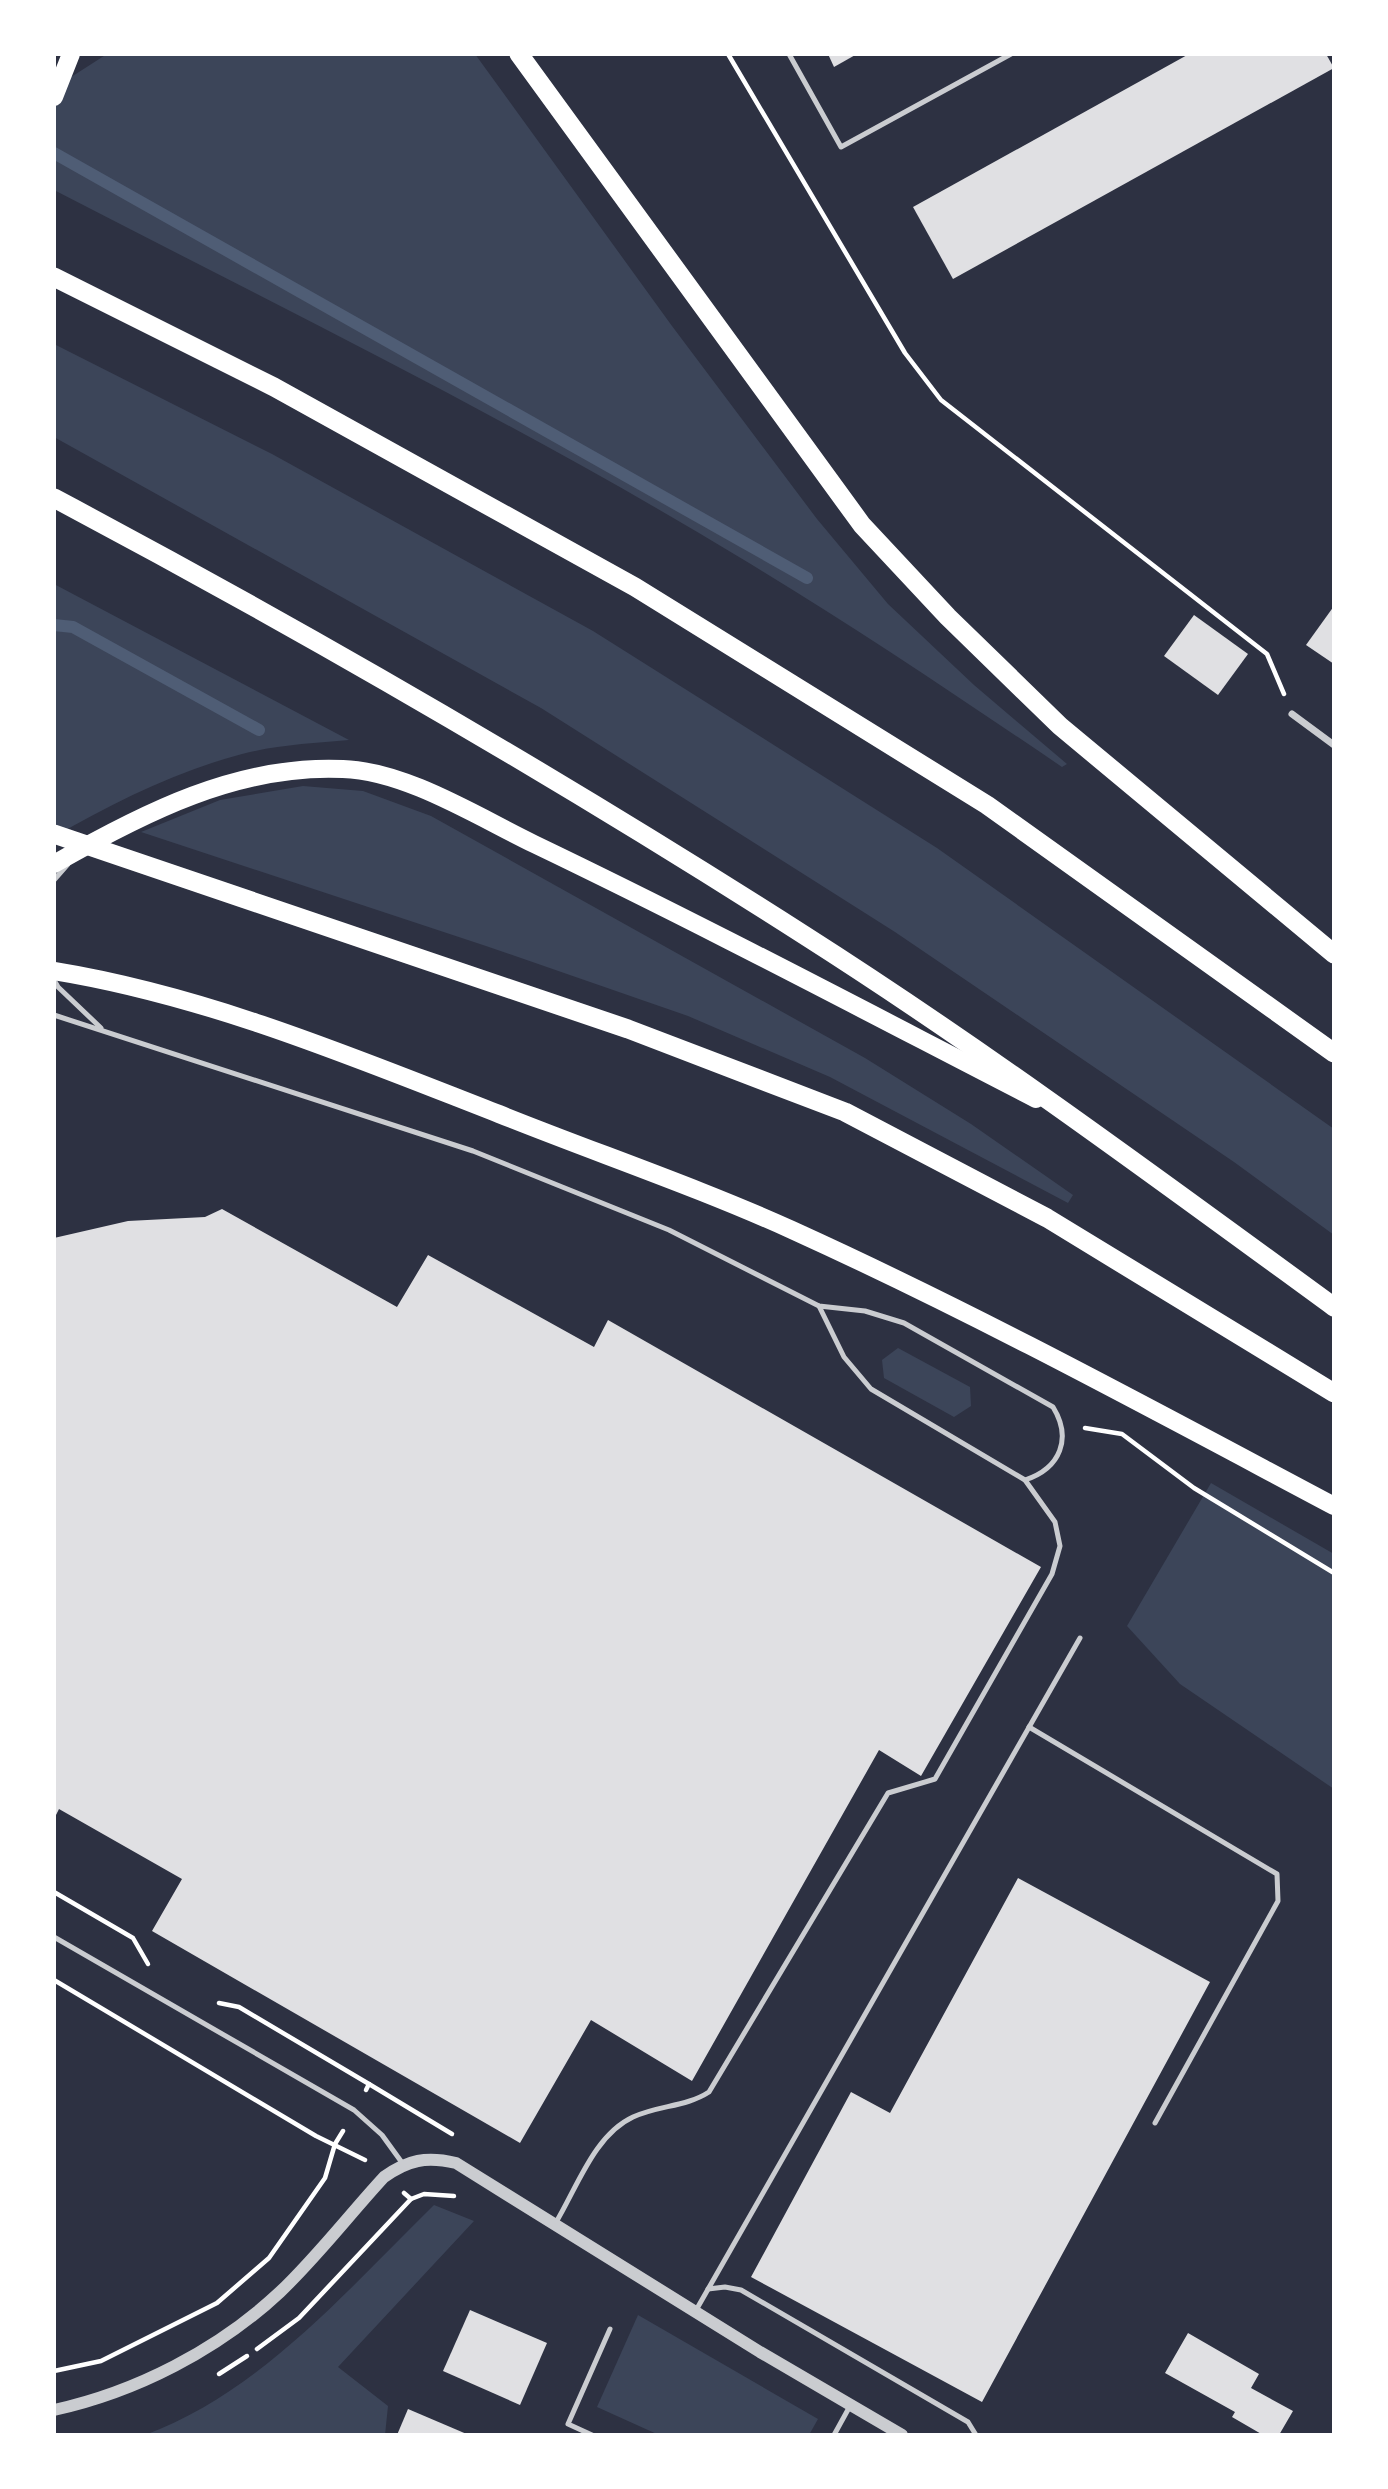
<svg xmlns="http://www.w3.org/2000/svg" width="1388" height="2489" font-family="'Nunito Sans',sans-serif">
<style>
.green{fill:#3c4559}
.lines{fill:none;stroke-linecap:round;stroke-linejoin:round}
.stream{stroke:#4f5d75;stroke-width:12}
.building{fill:#e0e0e3}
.path{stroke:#fff;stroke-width:4.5}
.service{stroke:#caccd0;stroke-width:5}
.minor{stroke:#caccd0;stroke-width:7}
.tertiary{stroke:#caccd0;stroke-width:12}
.primary{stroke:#fff;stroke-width:18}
.trunk{stroke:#fff;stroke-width:19}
</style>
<rect width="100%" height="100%" fill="#2d3142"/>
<g class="green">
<path d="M107 54H475L672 326 817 519 888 604 974 685 1067 764 1062 767C956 695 849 623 739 557 518 423 284 309 54 190V88Z"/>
<polygon points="54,344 272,454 593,631 937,848 1334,1129 1334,1235 1234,1162 895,932 541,708 54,437"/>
<path d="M54 584 349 740C314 743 276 745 242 754 177 771 112 803 54 837Z"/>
<polygon points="303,786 363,791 431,816 865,1058 971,1124 1073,1195 1068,1203 830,1077 688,1016 486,946 141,832 220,800"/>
<polygon points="898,1348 970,1387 971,1406 954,1417 884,1378 882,1360"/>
<polygon points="1211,1483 1334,1554 1334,1789 1180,1684 1127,1626"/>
<path d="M434 2205 474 2221 338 2367 388 2406 385 2435H145C262 2391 347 2290 434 2205Z"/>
<polygon points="638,2315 818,2419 809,2435 659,2435 597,2407"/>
</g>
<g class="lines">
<g class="stream">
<polyline points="54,153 807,578"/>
<polyline points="54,625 73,627 259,730"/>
</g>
</g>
<g class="building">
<polygon points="828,54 857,54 834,67"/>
<polygon points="1189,54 1326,54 1334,68 953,279 913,207"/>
<polygon points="1334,606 1334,664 1306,645"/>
<polygon points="1194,615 1248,654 1218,695 1164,656"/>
<polygon points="222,1209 397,1307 428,1255 594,1347 608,1320 1041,1567 921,1776 879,1750 692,2081 591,2020 520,2143 152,1931 182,1879 59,1809 54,1819 54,1238 128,1221 205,1217"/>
<polygon points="1018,1878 1210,1982 982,2402 751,2277 851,2092 890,2113"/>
<polygon points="470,2310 547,2343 520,2405 443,2371"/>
<polygon points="1188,2333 1259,2374 1251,2388 1293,2411 1279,2435 1263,2435 1232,2417 1235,2412 1165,2373"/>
<polygon points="408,2409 469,2435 397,2435"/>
</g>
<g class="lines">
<g class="path">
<polyline points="728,54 905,353 941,400 1267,654 1284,694"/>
<polyline points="1085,1428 1122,1434 1194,1488 1334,1573"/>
<polyline points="54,1892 133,1938 148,1964"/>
<polyline points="54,1980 316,2136 365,2160"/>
<polyline points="219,2003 239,2007 369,2084"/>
<polyline points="366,2090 369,2084 452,2134"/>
<polyline points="411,2199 424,2194 454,2196"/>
<polyline points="257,2349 299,2318 411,2199 404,2193"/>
<polyline points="54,2371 101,2361 217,2303 269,2258 325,2178 335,2144 343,2131"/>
<polyline points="219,2374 247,2356"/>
</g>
<g class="service">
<polyline points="789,54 841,147 1011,54"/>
<polyline points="54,880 68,864"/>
<polyline points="54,980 58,987 101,1028"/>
<path d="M54 1015 473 1151 669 1230 819 1306 865 1311 904 1323 1053 1407C1072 1438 1061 1468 1025 1480"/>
<polyline points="1029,1727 1277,1874 1278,1901 1155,2123"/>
<polyline points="54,1937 354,2110 382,2135 403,2164"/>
<path d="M555 2224C577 2188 594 2135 633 2117 659 2105 686 2107 709 2092L888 1793 935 1779 1052 1574 1060 1546 1055 1522 1025 1480 871 1389 844 1357 819 1306"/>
<polyline points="708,2289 725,2287 741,2290 968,2422 976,2435"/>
<polyline points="695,2312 1080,1638"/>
<polyline points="592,2435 568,2424 610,2329"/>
<polyline points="834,2435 850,2406"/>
</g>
<polyline class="minor" points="1292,714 1334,745"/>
<path class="tertiary" d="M54 2410C136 2392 218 2350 280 2292 317 2257 349 2215 384 2177 408 2160 426 2156 456 2163L760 2352 902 2435"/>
<g class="primary">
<polyline points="54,97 71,54"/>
<path d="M54 864C143 813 239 764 343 769 406 771 478 817 534 844 703 925 869 1013 1036 1099"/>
<path d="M54 971C208 996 355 1058 499 1114 596 1153 697 1187 792 1230 977 1314 1155 1411 1334 1506"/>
</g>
<g class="trunk">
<polyline points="519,54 862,525 948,617 1060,726 1334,954"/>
<polyline points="54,277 274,387 635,587 987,805 1334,1053"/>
<path d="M54 498C310 634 560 779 804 935 986 1051 1160 1180 1334 1307"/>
<polyline points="54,834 628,1029 845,1112 1047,1218 1334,1393"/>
</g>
</g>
<rect width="1388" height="2489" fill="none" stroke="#ffffff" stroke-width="112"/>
</svg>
